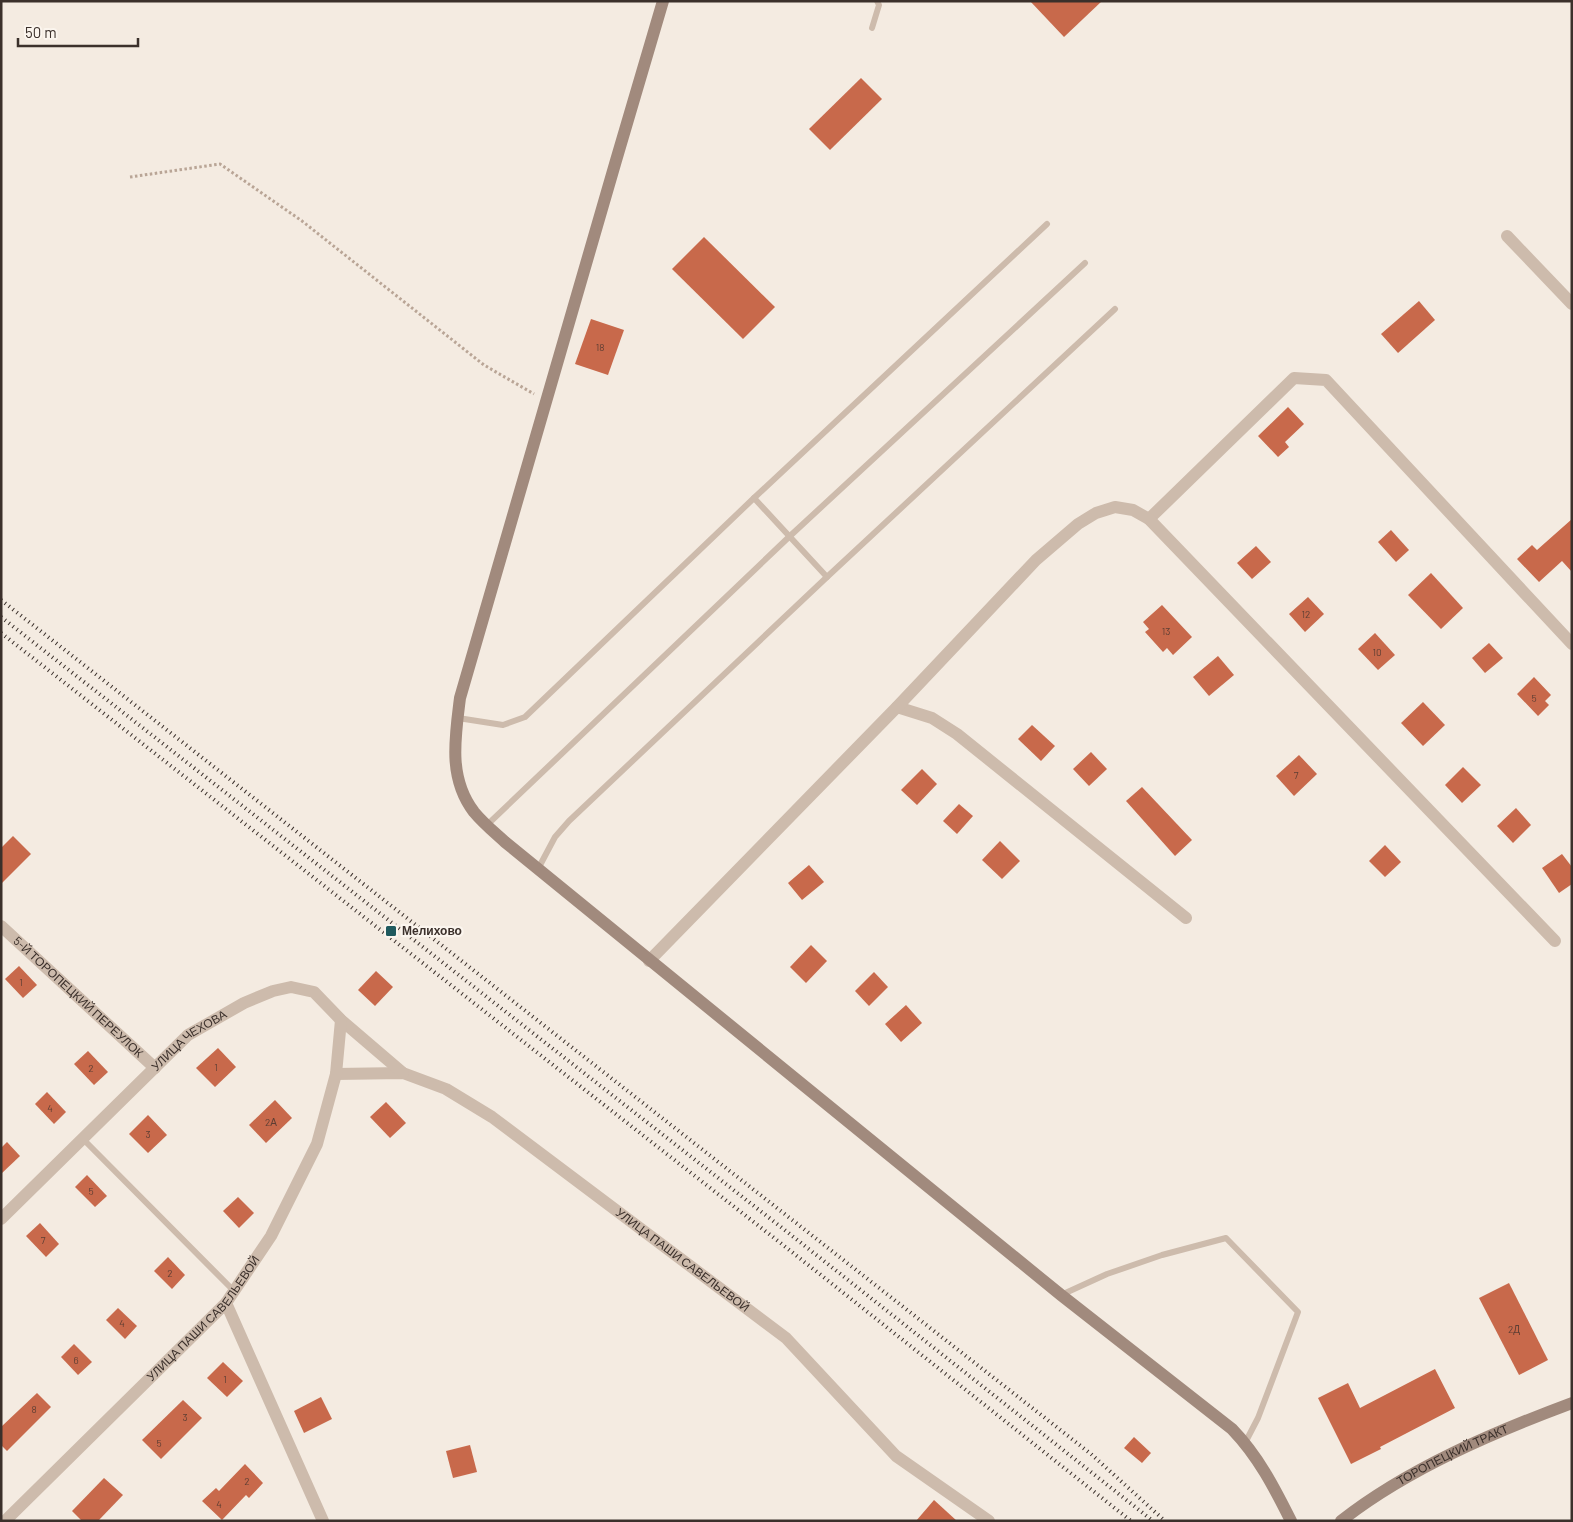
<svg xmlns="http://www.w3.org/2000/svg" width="1573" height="1522" font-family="Barlow,sans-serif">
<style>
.building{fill:#c8694b}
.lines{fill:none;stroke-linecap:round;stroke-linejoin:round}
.path{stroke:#b9a596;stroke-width:3;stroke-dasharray:2.5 2.5;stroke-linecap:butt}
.lane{stroke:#cdbbac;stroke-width:6}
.street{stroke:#cdbbac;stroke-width:12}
.secondary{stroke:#a18a7d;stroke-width:12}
.rail{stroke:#3b302b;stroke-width:4;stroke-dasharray:1 4;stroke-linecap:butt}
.poi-dot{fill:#1f5a5e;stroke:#fbf5ee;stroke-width:2}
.labels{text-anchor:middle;stroke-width:4.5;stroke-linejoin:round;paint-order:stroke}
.number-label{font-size:10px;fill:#5e3e33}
.poi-label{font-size:12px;font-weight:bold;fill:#3b302b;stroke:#fbf5ee;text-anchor:start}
.street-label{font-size:12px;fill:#3b302b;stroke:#fbf5ee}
</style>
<rect width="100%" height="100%" fill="#f4ebe1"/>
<g class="building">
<polygon points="1030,1 1102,1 1064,37"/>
<polygon points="861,78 882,99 830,150 809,129"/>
<polygon points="704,237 775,307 743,339 672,269"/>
<polygon points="1419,301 1435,320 1398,353 1381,334"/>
<polygon points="591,319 624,330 608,375 575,364"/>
<polygon points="1288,407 1304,424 1285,442 1289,447 1278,457 1258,436"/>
<polygon points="1572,519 1572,572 1562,561 1539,582 1517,559 1532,545 1537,550"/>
<polygon points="1391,530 1409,550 1396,562 1378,542"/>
<polygon points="1256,546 1271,562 1252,579 1237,563"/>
<polygon points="1431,573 1463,608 1441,629 1408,595"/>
<polygon points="1308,597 1324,614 1305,632 1289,614"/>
<polygon points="1162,605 1192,637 1173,655 1167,648 1163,652 1145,632 1149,629 1143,622"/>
<polygon points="1375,633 1395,655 1378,670 1358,649"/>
<polygon points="1489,643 1503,658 1485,673 1472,658"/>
<polygon points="1218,656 1234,675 1209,696 1193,677"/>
<polygon points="1534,677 1551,695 1545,701 1549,705 1538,716 1517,694"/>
<polygon points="1423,702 1445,725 1423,746 1401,723"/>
<polygon points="1032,725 1055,746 1041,761 1018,739"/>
<polygon points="1091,752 1107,769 1089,786 1073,769"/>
<polygon points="1299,755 1317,774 1294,796 1276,776"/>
<polygon points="1463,767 1481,785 1462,803 1445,785"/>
<polygon points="922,769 937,784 917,805 901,790"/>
<polygon points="1142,787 1192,840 1175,856 1126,801"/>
<polygon points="959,804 973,816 957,834 943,821"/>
<polygon points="1516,808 1531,825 1513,843 1497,826"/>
<polygon points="13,836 31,854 1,884 1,848"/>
<polygon points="1000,841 1020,861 1002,879 982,860"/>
<polygon points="1385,845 1401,862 1385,877 1369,861"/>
<polygon points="1562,854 1572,867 1572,884 1559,893 1542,868"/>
<polygon points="809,865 824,882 802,900 788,883"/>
<polygon points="811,945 827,961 806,983 790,967"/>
<polygon points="19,966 37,985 23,998 5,979"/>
<polygon points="376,971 393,987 375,1006 358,990"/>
<polygon points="874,972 888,987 869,1006 855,991"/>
<polygon points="906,1005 922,1023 901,1042 885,1024"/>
<polygon points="218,1048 236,1067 215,1087 196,1068"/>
<polygon points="88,1051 108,1072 94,1085 74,1064"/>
<polygon points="47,1092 66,1112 54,1124 35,1104"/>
<polygon points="275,1100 292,1118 266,1143 249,1125"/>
<polygon points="386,1102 406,1123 390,1138 370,1117"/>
<polygon points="148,1115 167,1135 148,1153 129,1134"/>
<polygon points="7,1142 20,1156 1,1174 1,1148"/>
<polygon points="87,1175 107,1196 95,1207 75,1187"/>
<polygon points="238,1197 254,1213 239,1228 223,1211"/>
<polygon points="40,1223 59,1244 46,1257 26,1236"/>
<polygon points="168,1257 185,1275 172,1289 154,1271"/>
<polygon points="1509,1283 1548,1360 1519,1375 1479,1298"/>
<polygon points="118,1308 137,1326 125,1339 106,1320"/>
<polygon points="74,1344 92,1362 78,1375 61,1357"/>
<polygon points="223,1362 243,1381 227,1397 207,1378"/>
<polygon points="1435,1369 1455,1408 1380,1447 1381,1449 1351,1464 1318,1398 1348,1383 1360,1408"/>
<polygon points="37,1393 51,1407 7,1451 1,1445 1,1427"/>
<polygon points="321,1397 332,1419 304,1433 294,1411"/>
<polygon points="183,1400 202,1418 161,1459 142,1440"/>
<polygon points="1134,1437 1151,1453 1142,1463 1124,1448"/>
<polygon points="470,1445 477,1472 453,1478 446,1451"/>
<polygon points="245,1464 263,1483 249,1498 246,1495 222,1520 202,1501 216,1488 219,1491"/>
<polygon points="104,1478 123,1495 98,1521 82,1521 72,1511"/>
<polygon points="934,1500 957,1521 916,1521"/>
</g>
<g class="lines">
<polyline class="path" points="130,177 220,164 302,221 484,365 534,394"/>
<g class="lane">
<polyline points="872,28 879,5 877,1"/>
<polyline points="754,498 827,577"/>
<polyline points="458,718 503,725 525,717 754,498 1047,224"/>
<polyline points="487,825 790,536 1085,263"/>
<polyline points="538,869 555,837 569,821 827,577 1115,309"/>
<polyline points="83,1139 234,1291"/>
<polyline points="1061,1295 1107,1274 1162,1255 1226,1238 1298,1312 1258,1418 1245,1443"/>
</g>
<g class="street">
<polyline points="1507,236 1572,304"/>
<polyline points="1149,519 1294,378 1326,380 1572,644"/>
<polyline points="897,707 932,718 957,734 1186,918"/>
<path id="s1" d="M1 926 155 1068"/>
<polyline points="649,961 897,707 1036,560 1078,524 1096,513 1115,507 1133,510 1149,519 1555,941"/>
<path id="s2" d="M336 1074 403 1073 446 1089 492 1117 786 1338 896 1456 989 1521"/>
<path id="s3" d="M1 1219 188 1035 244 1003 273 991 291 987 314 992 341 1020 403 1073"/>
<polyline points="226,1303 323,1521"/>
<path id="s4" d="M5 1521 226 1303 271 1236 317 1144 336 1074 341 1020"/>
</g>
<g class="secondary">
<path d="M663 1C594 233 528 466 460 698 455 738 448 778 474 812 483 823 494 832 505 842L1061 1295 1232 1429C1258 1456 1274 1487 1291 1521"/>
<path id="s5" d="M1341 1521C1407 1469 1494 1432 1572 1403"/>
</g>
<g class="rail">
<polyline points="1,600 1091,1454 1165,1521"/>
<polyline points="1,617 786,1231 1153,1521"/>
<polyline points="1,633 778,1241 1131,1521"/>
</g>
</g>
<rect class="poi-dot" x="385" y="925" width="12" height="12" rx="2.5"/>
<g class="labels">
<g class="number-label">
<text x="600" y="351">18</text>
<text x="1306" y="618">12</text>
<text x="1166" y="635">13</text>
<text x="1377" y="656">10</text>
<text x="1534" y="702">5</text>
<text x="1296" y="779">7</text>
<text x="21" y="986">1</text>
<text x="216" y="1071">1</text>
<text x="91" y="1072">2</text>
<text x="50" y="1112">4</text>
<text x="271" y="1126">2А</text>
<text x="148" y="1138">3</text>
<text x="91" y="1195">5</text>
<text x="43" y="1244">7</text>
<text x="170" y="1277">2</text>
<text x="122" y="1327">4</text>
<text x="1514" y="1333">2Д</text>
<text x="76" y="1364">6</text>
<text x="225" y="1383">1</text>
<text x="34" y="1413">8</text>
<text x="185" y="1421">3</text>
<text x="159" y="1447">5</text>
<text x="247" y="1485">2</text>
<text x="219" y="1508">4</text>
</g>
<g class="poi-label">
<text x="402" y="935">Мелихово</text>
</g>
<g class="street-label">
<text dy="4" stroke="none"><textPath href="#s1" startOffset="105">5-Й ТОРОПЕЦКИЙ ПЕРЕУЛОК</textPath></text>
<text dy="4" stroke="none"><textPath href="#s3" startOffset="260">УЛИЦА ЧЕХОВА</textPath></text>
<text dy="4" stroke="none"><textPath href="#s2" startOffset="405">УЛИЦА ПАШИ САВЕЛЬЕВОЙ</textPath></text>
<text dy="4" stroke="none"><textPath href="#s4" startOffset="284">УЛИЦА ПАШИ САВЕЛЬЕВОЙ</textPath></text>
<text dy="4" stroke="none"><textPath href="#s5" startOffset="130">ТОРОПЕЦКИЙ ТРАКТ</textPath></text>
</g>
</g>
<rect width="1573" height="1522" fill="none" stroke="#3b302b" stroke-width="5"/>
<path d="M18 38v8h120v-8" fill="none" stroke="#3b302b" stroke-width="2.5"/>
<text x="25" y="38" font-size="15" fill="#3b302b" stroke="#fbf5ee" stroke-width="4" paint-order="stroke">50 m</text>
</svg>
